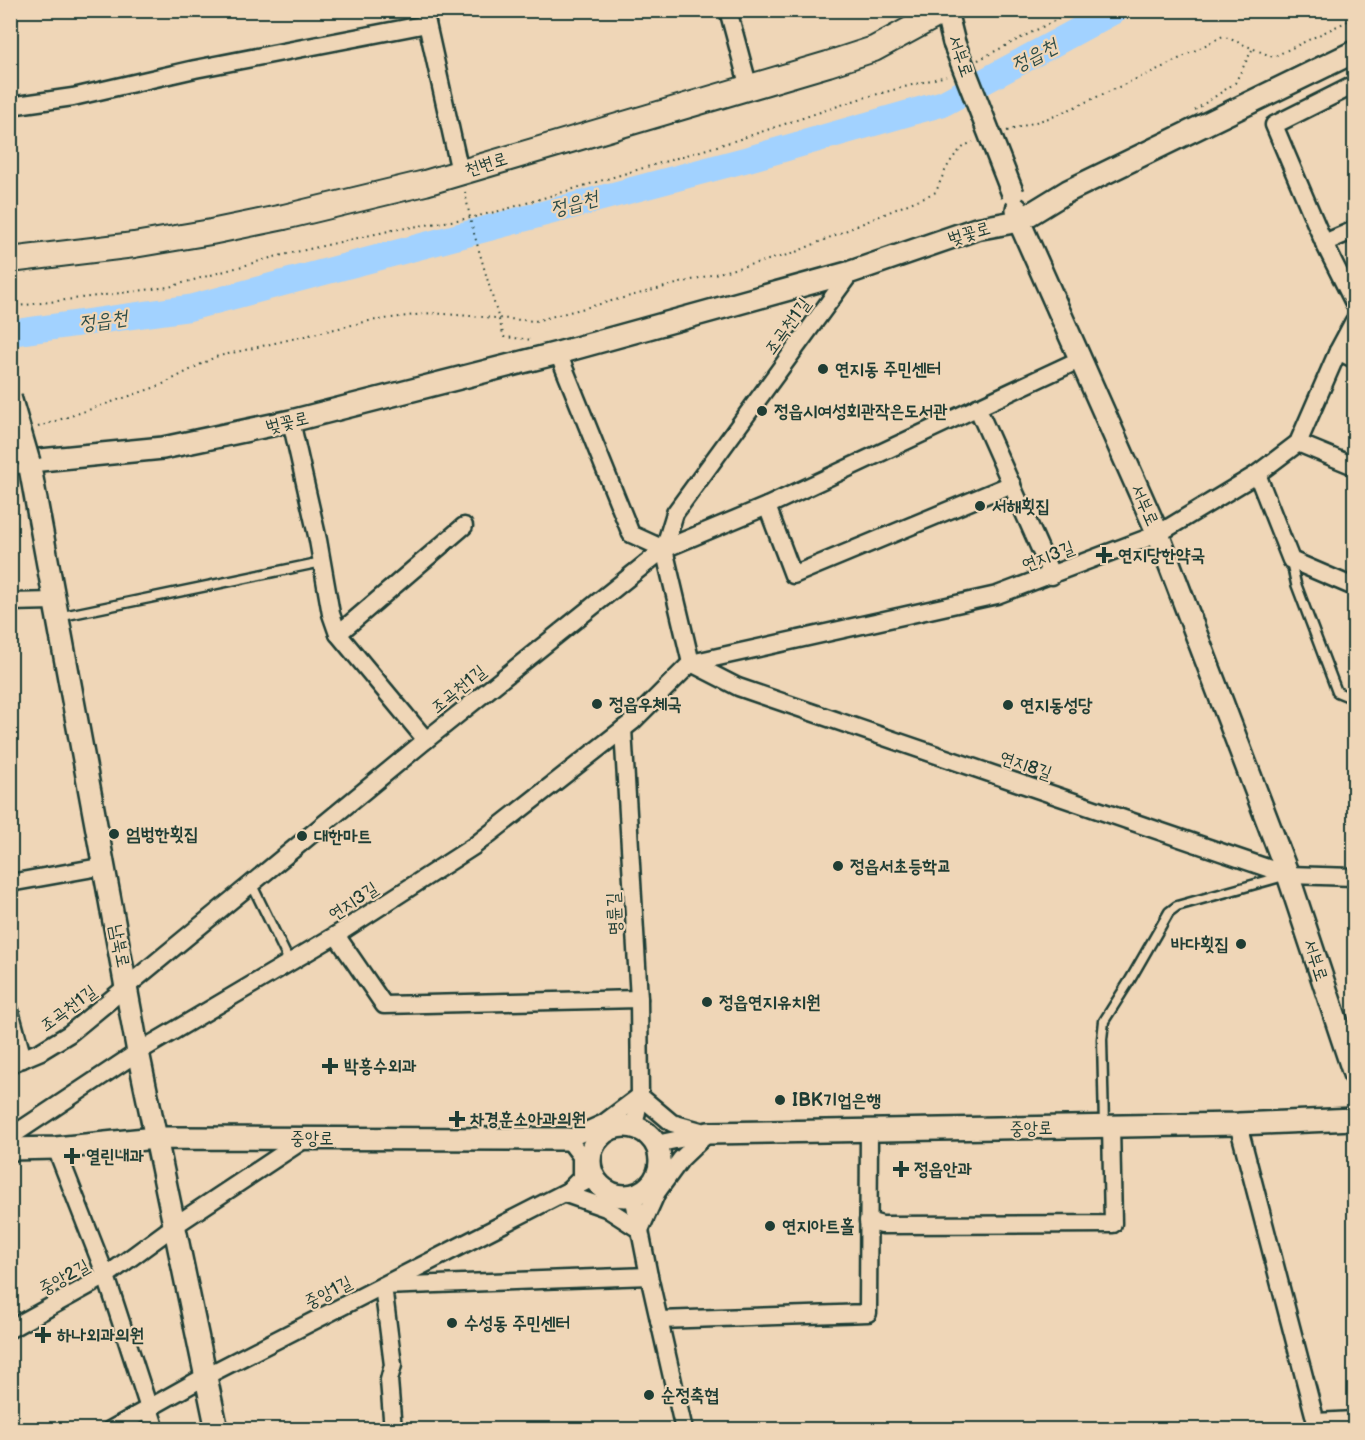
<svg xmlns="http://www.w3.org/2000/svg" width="1365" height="1440" font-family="'Balsamiq Sans','Poor Story',sans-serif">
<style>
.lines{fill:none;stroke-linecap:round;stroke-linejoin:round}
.river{stroke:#a2d2ff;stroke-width:26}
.service-casing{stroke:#1f3d34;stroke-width:13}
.minor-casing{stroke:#1f3d34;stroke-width:21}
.tertiary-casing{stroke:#1f3d34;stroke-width:26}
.secondary-casing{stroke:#1f3d34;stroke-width:28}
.path{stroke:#1f3d34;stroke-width:2;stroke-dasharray:1.5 4.5;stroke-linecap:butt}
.service{stroke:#efd6b7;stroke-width:8}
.minor{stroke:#efd6b7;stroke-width:16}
.tertiary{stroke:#efd6b7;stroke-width:21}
.secondary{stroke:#efd6b7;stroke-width:24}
.tertiary-bridge-casing{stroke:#1f3d34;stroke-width:26;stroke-linecap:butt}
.tertiary-bridge{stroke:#efd6b7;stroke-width:21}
.poi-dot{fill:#1f3d34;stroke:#efd6b7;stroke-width:2}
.labels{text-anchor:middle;stroke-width:4.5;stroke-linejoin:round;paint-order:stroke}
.street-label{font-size:18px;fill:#1f3d34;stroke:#efd6b7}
.poi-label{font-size:18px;font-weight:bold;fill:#1f3d34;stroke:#efd6b7;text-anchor:start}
.water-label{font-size:20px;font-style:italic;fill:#2c4c48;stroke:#efd6b7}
</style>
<rect width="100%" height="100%" fill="#efd6b7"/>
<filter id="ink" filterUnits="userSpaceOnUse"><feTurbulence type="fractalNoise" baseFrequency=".0167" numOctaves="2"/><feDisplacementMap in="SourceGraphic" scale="12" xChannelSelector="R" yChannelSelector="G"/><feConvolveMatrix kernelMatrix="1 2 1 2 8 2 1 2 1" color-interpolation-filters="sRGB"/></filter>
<g filter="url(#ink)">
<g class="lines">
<polyline class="river" points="10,333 189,308 752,158 944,103 1116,10"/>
<defs>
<g id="service">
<polyline points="1291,561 1296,584 1337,692 1354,699"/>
<polyline points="58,617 322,562"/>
<polyline points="252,885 290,963"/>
<polyline points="1104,1126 1102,1039 1104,1021 1130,980 1169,912 1177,906 1284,876"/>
</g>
<g id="minor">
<polyline points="424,10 460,172"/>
<polyline points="728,10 749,88"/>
<polyline points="1354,85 1274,125 1324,243 1354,303"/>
<polyline points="10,106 73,97 195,69 427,24"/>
<polyline points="1324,243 1354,230"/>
<polyline points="1338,351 1354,359"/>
<polyline points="558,353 631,534 664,549"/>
<polyline points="977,407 1052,576"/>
<polyline points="291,421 318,540 331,614 338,634 426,740"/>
<polyline points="1298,443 1354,466"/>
<polyline points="1257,474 1291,560 1354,587"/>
<polyline points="767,506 793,575 1012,484"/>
<polyline points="664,549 691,663 738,687 1288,875 1354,877"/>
<polyline points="664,549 767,506 1081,359"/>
<polyline points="10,602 54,601"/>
<polyline points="338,634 464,526"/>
<polyline points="623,729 639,999 640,1096 634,1127"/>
<polyline points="10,883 105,866"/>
<polyline points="336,935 384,1005 639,999"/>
<polyline points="10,1011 23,1059"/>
<polyline points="10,1064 41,1051 69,1034 426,740 664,549 675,513 851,272"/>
<polyline points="640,1096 672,1123 708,1133"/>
<polyline points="1238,1124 1318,1430"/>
<polyline points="10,1137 138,1052 336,935 474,846 632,722 691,663 997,595 1158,534 1257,474 1298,443 1338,351 1354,321"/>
<polyline points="568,1139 604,1123 640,1096"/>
<polyline points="568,1139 581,1156 581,1178 570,1189"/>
<polyline points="656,1144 704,1134"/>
<polyline points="56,1148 106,1276 156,1430"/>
<polyline points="566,1194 606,1208 640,1230"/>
<polyline points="633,1195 649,1276 684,1430"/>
<polyline points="868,1221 882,1225 1113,1224 1111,1126"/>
<polyline points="640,1230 657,1192 681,1159 708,1133"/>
<polyline points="659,1320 868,1313 869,1130"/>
<polyline points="10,1329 106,1276 174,1226 308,1137"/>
<polyline points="1316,1422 1354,1420"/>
<polyline points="110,1430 206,1376 593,1178"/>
<polyline points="393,1430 389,1380 393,1365 383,1286 649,1276"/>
</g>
<g id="tertiary">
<polyline points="946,11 954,43"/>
<polyline points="1017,209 1019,221 1158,534 1288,875 1354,1074"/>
<polyline points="29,462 138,1052 217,1430"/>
<polyline points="10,463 163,448 291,421 558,353 851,272 976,229 1019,221 1068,191 1354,52"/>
<circle cx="625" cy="1161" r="35"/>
<polyline points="708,1133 1238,1124 1354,1119"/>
<polyline points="10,1149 56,1148 155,1138 568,1139"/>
</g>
<polyline id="secondary" points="10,260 134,245 211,232 284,217 425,183 828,64 874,49 946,10"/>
</defs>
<use href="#service" class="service-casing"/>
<use href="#minor" class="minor-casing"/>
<use href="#tertiary" class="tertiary-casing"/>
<use href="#secondary" class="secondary-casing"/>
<g class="path">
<polyline points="978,60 1075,10"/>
<polyline points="1195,110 1235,83 1252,50"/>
<polyline points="1007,131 1055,116 1167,65 1223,36 1273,57 1354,18"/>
<polyline points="465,192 471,223 504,337 533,340"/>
<polyline points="10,307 169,287 274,257 393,230 470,218 503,210 737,140 859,99 946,76"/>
<path d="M38 427 159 386 215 357 369 321 431 313 535 321 791 254 936 192C943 174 953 149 973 142"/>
</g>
<use href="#service" class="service"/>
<use href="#minor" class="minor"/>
<use href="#tertiary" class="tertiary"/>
<use href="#secondary" class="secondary"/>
<defs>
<g id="tertiary-bridge">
<polyline points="954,43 1013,194"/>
<polyline points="10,397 29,462"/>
</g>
</defs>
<use href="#tertiary-bridge" class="tertiary-bridge-casing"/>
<use href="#tertiary-bridge" class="tertiary-bridge"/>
</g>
</g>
<g class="poi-dot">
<circle cx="823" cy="369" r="6"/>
<circle cx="762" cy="411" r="6"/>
<circle cx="980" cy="506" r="6"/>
<path d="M1101 546h6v6h6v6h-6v6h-6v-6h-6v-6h6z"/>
<circle cx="597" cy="704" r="6"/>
<circle cx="1008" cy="705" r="6"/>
<circle cx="114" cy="834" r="6"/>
<circle cx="302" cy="836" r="6"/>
<circle cx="838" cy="866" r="6"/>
<circle cx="1241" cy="944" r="6"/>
<circle cx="707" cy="1002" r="6"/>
<path d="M327 1057h6v6h6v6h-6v6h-6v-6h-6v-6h6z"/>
<circle cx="780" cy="1100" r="6"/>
<path d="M454 1110h6v6h6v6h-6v6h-6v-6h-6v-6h6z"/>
<path d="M69 1147h6v6h6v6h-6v6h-6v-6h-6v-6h6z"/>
<path d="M898 1160h6v6h6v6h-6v6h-6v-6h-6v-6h6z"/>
<circle cx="770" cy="1226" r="6"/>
<circle cx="452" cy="1323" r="6"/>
<path d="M40 1326h6v6h6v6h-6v6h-6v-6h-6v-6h6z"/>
<circle cx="649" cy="1395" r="6"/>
</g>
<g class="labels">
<g class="street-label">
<text transform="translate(961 56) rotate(71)" y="6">서부로</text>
<text transform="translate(486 164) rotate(-17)" y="6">천변로</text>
<text transform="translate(969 233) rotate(-16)" y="6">벚꽃로</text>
<text transform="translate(787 326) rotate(-54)" y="6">조곡천1길</text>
<text transform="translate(287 422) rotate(-13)" y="6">벚꽃로</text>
<text transform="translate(1145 505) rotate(66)" y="6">서부로</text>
<text transform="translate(1048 556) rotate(-21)" y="6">연지3길</text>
<text transform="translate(458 689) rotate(-39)" y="6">조곡천1길</text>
<text transform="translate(1026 765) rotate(19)" y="6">연지8길</text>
<text transform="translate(353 901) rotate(-33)" y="6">연지3길</text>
<text transform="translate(614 914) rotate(-93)" y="6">명륜길</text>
<text transform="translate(120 946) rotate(79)" y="6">남북로</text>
<text transform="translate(1316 960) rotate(72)" y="6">서부로</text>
<text transform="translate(68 1008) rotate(-36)" y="6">조곡천1길</text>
<text transform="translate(1031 1128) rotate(-1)" y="6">중앙로</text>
<text x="312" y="1144">중앙로</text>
<text transform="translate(64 1277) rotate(-29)" y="6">중앙2길</text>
<text transform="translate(328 1292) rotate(-27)" y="6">중앙1길</text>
</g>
<g class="poi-label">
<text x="835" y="375">연지동 주민센터</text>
<text x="774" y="417">정읍시여성회관작은도서관</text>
<text x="992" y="512">서해횟집</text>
<text x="1118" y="561">연지당한약국</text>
<text x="609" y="710">정읍우체국</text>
<text x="1020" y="711">연지동성당</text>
<text x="126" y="840">엄벙한횟집</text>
<text x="314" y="842">대한마트</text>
<text x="850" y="872">정읍서초등학교</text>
<text x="1229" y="950" text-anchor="end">바다횟집</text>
<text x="719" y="1008">정읍연지유치원</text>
<text x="344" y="1072">박흥수외과</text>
<text x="792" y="1106">IBK기업은행</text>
<text x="470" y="1125">차경훈소아과의원</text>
<text x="86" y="1162">열린내과</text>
<text x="914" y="1175">정읍안과</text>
<text x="782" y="1232">연지아트홀</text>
<text x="464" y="1329">수성동 주민센터</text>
<text x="57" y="1341">하나외과의원</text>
<text x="661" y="1401">순정축협</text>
</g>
<g class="water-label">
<text transform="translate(1034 55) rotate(-28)" y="7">정읍천</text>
<text transform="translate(574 203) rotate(-15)" y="7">정읍천</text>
<text transform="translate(103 320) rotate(-8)" y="7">정읍천</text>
</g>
</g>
<rect width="1365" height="1440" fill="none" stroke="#efd6b7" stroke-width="36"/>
<rect x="18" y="18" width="1329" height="1404" fill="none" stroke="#1f3d34" stroke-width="2" filter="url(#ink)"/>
</svg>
